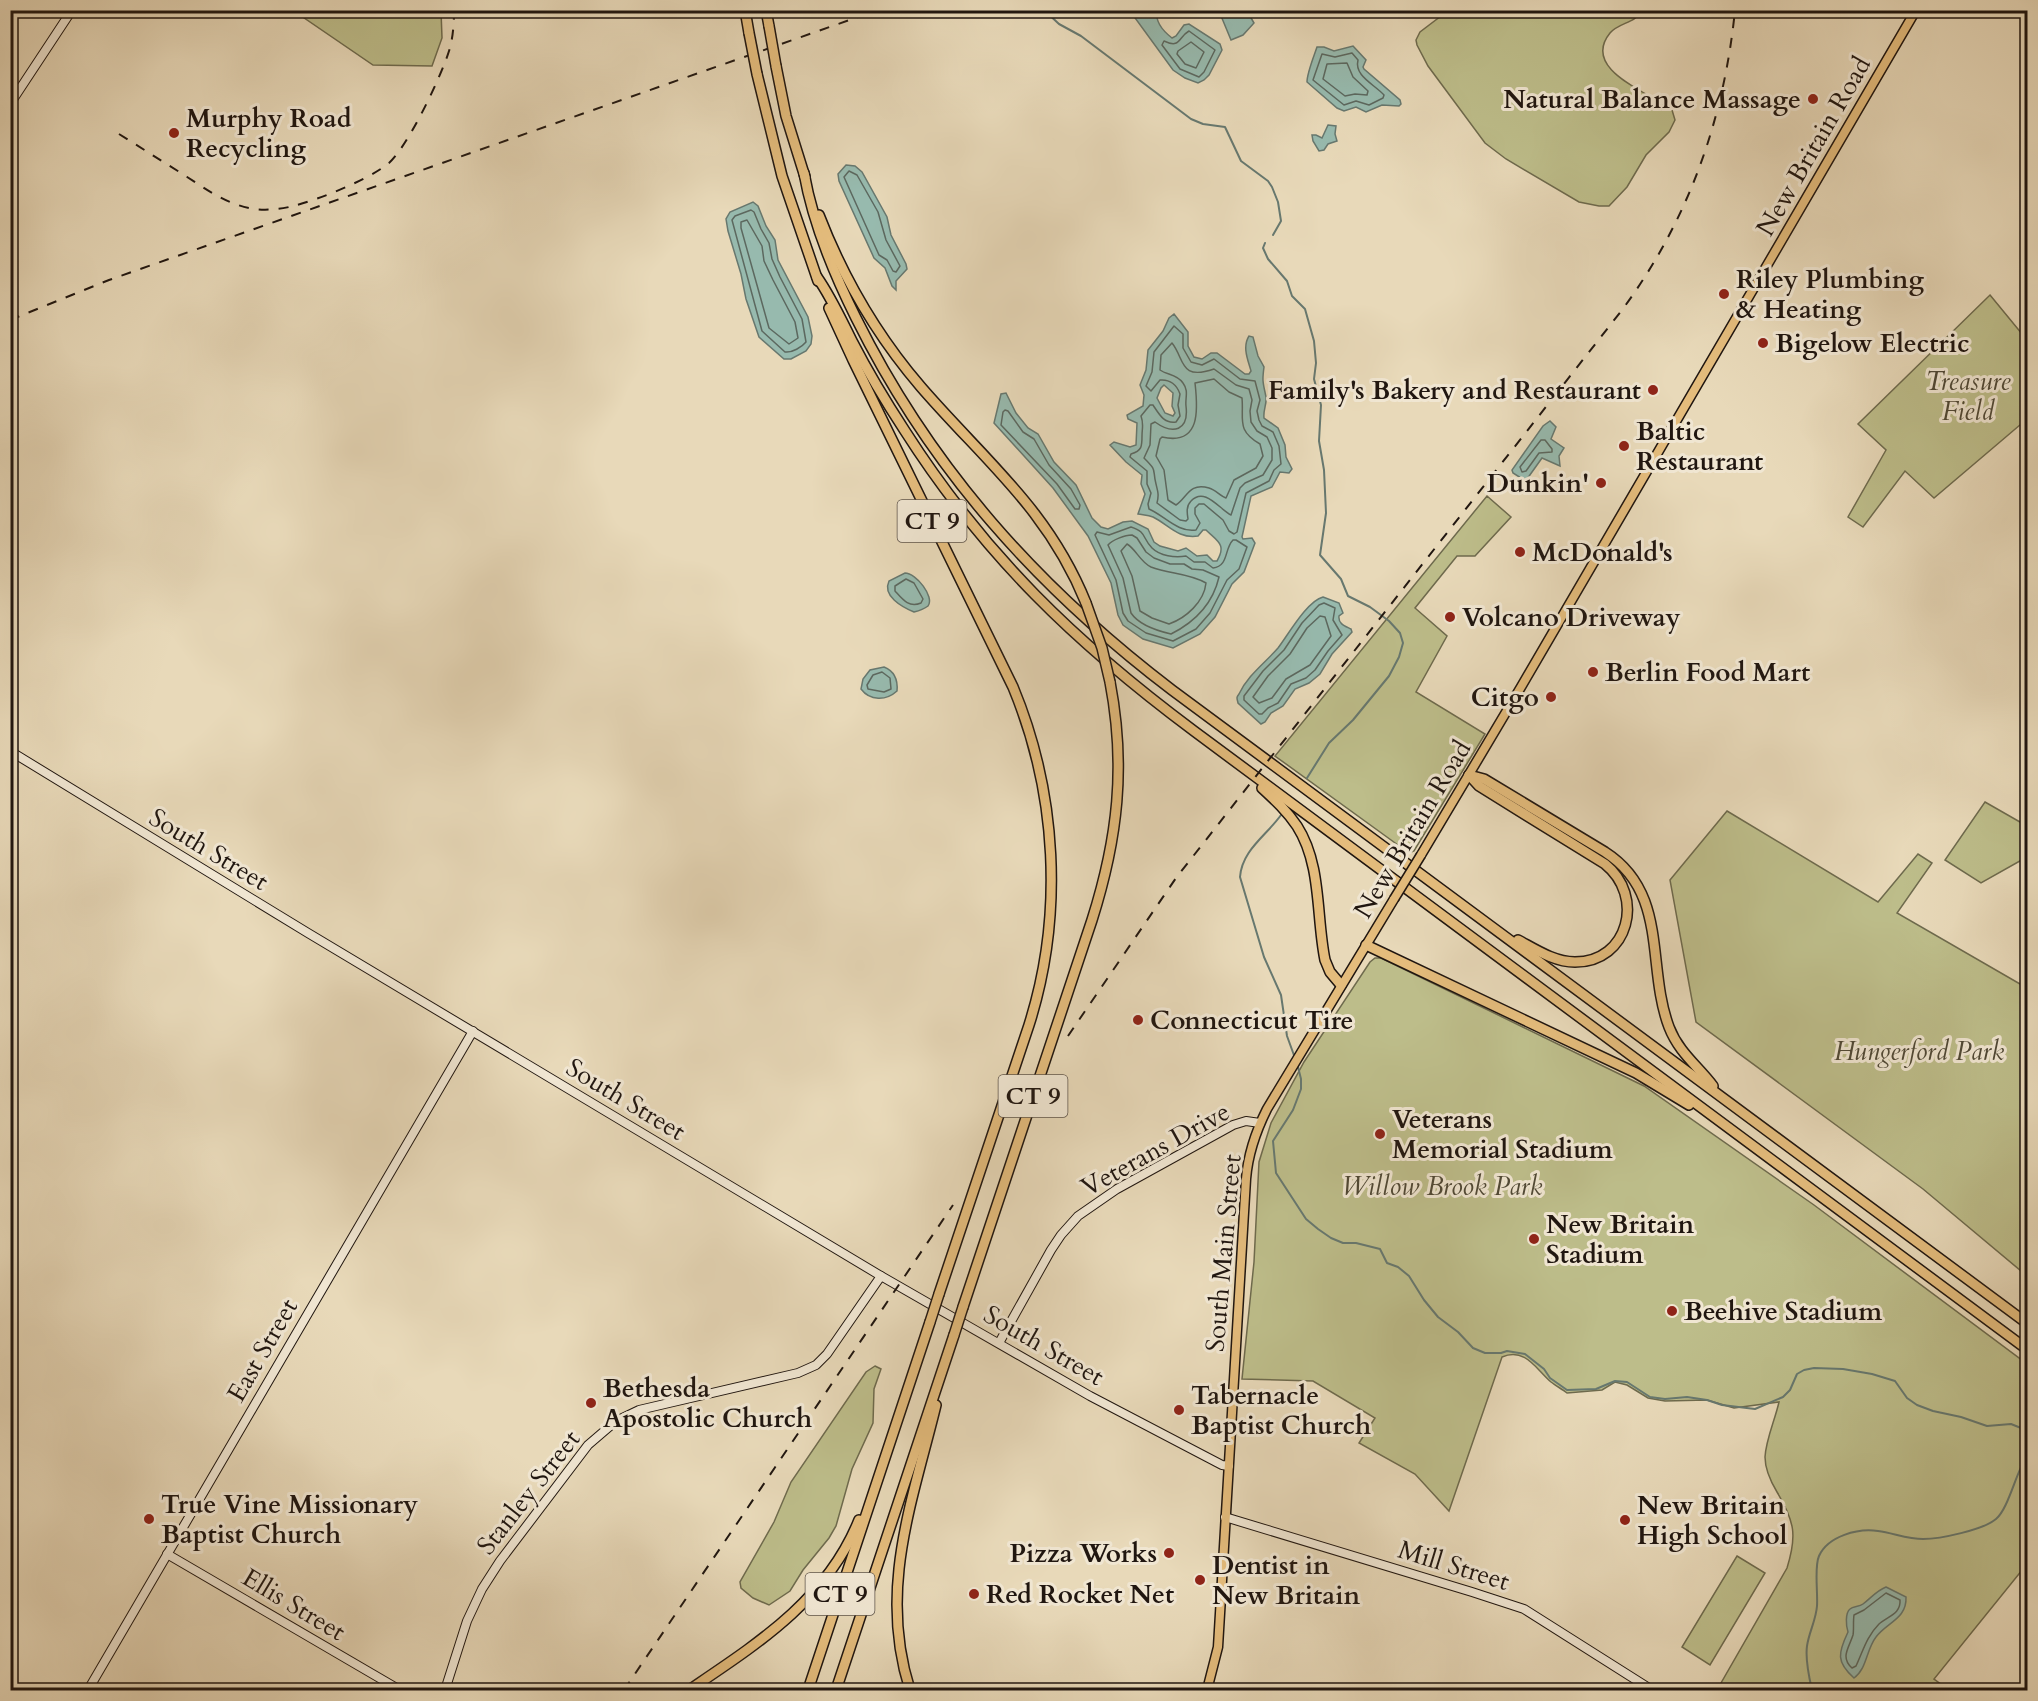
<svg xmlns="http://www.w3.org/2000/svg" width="2038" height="1701" font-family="Cardo,serif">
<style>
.green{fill:#bdbd8a;stroke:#6e6a4d;stroke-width:1.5}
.water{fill:#97baae;stroke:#67786f;stroke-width:1.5;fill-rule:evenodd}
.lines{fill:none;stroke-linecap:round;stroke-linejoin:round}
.shore{stroke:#5c685f;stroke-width:1.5}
.stream{stroke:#67786f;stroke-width:2}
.secondary-casing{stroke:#201610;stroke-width:10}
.primary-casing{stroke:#201610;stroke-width:11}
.highway-casing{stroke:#201610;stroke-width:12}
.secondary{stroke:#f0e6d2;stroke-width:8}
.primary{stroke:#e4bc7c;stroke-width:8}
.highway{stroke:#e4bc7c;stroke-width:9}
.rail{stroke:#201610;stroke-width:2;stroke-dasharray:10 10;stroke-linecap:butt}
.primary-bridge-casing{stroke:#201610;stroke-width:11;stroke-linecap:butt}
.highway-bridge-casing{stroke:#201610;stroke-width:12;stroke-linecap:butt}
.primary-bridge{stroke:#e4bc7c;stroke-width:8}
.highway-bridge{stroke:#e4bc7c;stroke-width:9}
.poi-dot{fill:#8f2418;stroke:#f0e6d2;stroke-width:2}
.labels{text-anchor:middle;stroke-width:6;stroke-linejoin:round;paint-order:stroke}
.shield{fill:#f0e6d2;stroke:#5e544a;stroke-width:1.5}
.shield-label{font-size:24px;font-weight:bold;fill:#201610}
.poi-label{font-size:26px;font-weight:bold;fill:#201610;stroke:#f0e6d2;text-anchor:start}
.street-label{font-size:26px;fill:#201610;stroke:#f0e6d2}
.park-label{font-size:26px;font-style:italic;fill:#4f4835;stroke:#f0e6d2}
</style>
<rect width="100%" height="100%" fill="#e8d9b9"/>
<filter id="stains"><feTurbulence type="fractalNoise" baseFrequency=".00333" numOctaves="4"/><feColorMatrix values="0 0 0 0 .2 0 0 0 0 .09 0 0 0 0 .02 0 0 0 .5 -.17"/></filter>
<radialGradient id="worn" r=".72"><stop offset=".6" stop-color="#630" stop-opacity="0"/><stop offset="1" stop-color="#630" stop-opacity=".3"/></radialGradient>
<g class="green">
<path d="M1449 10 1641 12C1635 23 1618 23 1610 33 1580 70 1651 93 1672 110L1675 120 1669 132 1646 155 1627 187 1609 206H1599L1579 202 1506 159 1485 143 1428 66 1417 45 1416 40 1420 32Z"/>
<polygon points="294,11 441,11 442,38 432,66 373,65"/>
<polygon points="1990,295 2027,340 2027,419 1934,498 1905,471 1863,527 1848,517 1886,450 1858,424"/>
<polygon points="1487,496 1511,517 1475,556 1457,556 1415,608 1447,636 1416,692 1485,734 1414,851 1409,853 1275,756"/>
<polygon points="1985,802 2027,826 2027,857 1981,883 1945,860"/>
<polygon points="1727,811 1878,902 1918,854 1932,863 1897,913 2027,988 2027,1276 1923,1189 1696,1022 1670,880"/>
<path d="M1375 958H1381L1644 1086 1814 1205 2027 1364V1564L1934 1679 1949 1690H1717L1787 1568C1797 1536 1795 1522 1777 1492 1771 1482 1765 1470 1765 1457 1766 1439 1775 1420 1779 1402L1734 1408 1707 1400 1665 1401 1648 1398 1627 1385 1615 1382 1602 1390 1567 1393C1562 1389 1556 1386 1551 1382 1536 1369 1525 1347 1502 1357L1449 1511 1415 1474 1359 1443 1375 1418 1313 1381 1242 1379 1254 1262 1259 1162 1271 1123 1304 1062 1370 962Z"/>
<polygon points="875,1366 881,1369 874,1389 873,1423 852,1469 836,1526 829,1538 803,1570 790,1591 769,1605 753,1598 741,1588 740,1582 774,1522 791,1482 866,1372"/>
<polygon points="1737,1556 1765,1573 1710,1665 1682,1647"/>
</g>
<g class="water">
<path d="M1130 11H1157C1155 22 1163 31 1172 38L1176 36 1184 25 1189 24 1220 44 1222 50 1209 75 1204 80 1198 83 1185 78 1173 70Z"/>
<polygon points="1219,11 1247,11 1254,23 1243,35 1231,40"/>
<path d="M1353 46 1366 60 1363 67 1364 69 1400 100 1401 104 1399 106 1382 105 1366 112 1356 107 1344 111 1337 108 1307 82C1307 73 1314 56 1317 47H1324L1334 51Z"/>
<polygon points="1328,125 1336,126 1335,134 1337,141 1328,144 1324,150 1319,151 1313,141 1312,135 1316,135 1322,138"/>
<polygon points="846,165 855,166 862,172 887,217 891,235 906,264 907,269 896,281 896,290 892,286 885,268 874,258 839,181 838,174"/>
<polygon points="753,202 758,206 766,226 775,240 778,260 808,317 812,336 811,344 806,351 791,359 784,359 759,337 746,299 741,274 728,231 726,219 730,212"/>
<path d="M1174 314 1188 332V346L1194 357 1202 359 1211 353H1217L1245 374H1249L1251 371C1248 360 1242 347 1249 336L1253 337 1258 356 1264 367C1262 382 1263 382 1266 397 1267 404 1263 410 1264 418L1278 428 1285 445 1286 457 1292 469 1289 473 1280 472 1272 487 1251 496 1242 537 1243 539 1252 538 1255 543 1244 572 1232 584 1215 617 1200 634 1173 648 1143 639 1123 625 1118 615 1111 583 1088 536 1053 488 994 423 1001 394 1006 393 1016 413 1028 428 1038 434 1054 462 1076 485 1092 518 1101 527 1108 529 1123 522 1132 521 1148 529 1154 542 1160 546 1178 551 1186 548 1197 556 1207 555 1213 561H1217C1227 544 1217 541 1206 530H1203L1198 536C1178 539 1169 525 1153 517 1148 515 1143 515 1138 514L1145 494 1141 484 1142 475 1126 462 1110 445 1114 442 1130 447 1136 445 1137 423 1128 419 1127 415 1143 406 1144 395 1140 385 1146 370 1148 350 1163 331 1169 318ZM1164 385 1173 393 1172 406 1175 413 1173 416 1165 413 1157 398 1161 388Z"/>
<polygon points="1550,421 1556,427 1551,439 1564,448 1559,456 1560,466 1542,458 1527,479 1524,480 1513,473 1512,470 1543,426"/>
<path d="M905 573C916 573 935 597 928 606 924 609 918 611 914 612 902 607 882 596 889 581Z"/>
<path d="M1323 597 1339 603 1343 613 1339 616C1338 624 1345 626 1351 629L1352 632 1332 654 1320 674 1309 683 1295 689 1283 706 1271 713 1265 722 1261 724 1238 703C1237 698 1236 698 1239 694 1248 675 1265 663 1278 648 1288 635 1307 601 1323 597Z"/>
<path d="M884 667C894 671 898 680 897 691 886 701 870 701 861 689L863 679 870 670Z"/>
<path d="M1886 1587 1906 1597C1907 1619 1887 1622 1876 1637 1866 1650 1867 1669 1854 1678 1836 1662 1838 1653 1848 1632 1846 1626 1845 1613 1850 1609 1853 1606 1859 1607 1863 1604 1871 1598 1876 1591 1886 1587Z"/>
</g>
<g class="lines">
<g class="shore">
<path d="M1189 31 1215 50 1204 72 1199 77 1180 69 1162 45 1164 41C1181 49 1178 37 1189 31Z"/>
<polygon points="1191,42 1204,52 1196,68 1185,64 1177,54 1178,51"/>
<path d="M1352 53 1358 60C1354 76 1374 84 1384 95L1383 98 1369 105 1356 101 1344 105 1313 80 1322 54 1335 57Z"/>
<polygon points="1347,63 1353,77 1368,91 1367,95 1355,94 1345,96 1323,79 1327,64"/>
<polygon points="849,171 857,175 878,212 886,240 900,266 896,272 893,271 887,260 879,255 844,177"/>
<path d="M751 210 754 212 761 229 769 243 772 259 780 277 802 319 806 342C802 347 792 353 785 352L762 331 732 220 735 216Z"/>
<polygon points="747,220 762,246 764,261 773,280 795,322 798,338 789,344 769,328 741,228 741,222"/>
<path d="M1174 326 1183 334V348L1191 362 1202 365 1214 359 1240 379 1255 381 1260 400 1257 411 1259 420 1262 426 1273 432 1279 446 1281 464 1274 470 1269 481 1246 493 1237 532 1234 534 1229 531 1223 520 1204 504H1199L1195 508V514L1200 523 1196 530C1178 533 1165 516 1149 509L1148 504 1151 493 1147 484V471L1130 457 1131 454C1142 451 1142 446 1142 436 1142 428 1144 424 1141 416L1150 405H1153C1159 414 1164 424 1176 422L1180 416 1178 405 1180 394C1177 385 1170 379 1160 380L1151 391 1146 386 1152 372 1154 352Z"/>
<path d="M1172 343C1185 359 1179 381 1214 369L1236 385 1249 389 1252 400 1250 411 1251 422 1257 431 1267 437 1272 448V460L1263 475 1245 483 1240 488 1231 515C1220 510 1205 486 1191 501 1186 506 1187 513 1188 519L1186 521 1180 520 1157 503C1159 495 1158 492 1156 484 1152 468 1158 472 1144 458L1150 445 1151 424 1155 422C1173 435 1189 431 1186 406 1185 398 1189 391 1183 383 1177 374 1167 375 1160 370L1161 355Z"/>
<path d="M1214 379 1229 392 1242 398C1244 420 1236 430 1260 444L1263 456 1256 468 1234 480 1226 498C1220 496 1216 490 1209 488 1189 482 1187 498 1176 505L1168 500 1164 470 1156 456 1160 439 1162 437C1201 446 1198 409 1195 383Z"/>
<polygon points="1005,410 1008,411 1023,432 1034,439 1049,465 1071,489 1080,505 1079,509 1075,509 1057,484 1001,425 1003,412"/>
<polygon points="1541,440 1545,440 1552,449 1552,452 1539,453 1526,471 1522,472 1520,467"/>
<path d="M1131 527C1147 532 1142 538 1152 548 1160 556 1175 558 1186 556L1194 562H1205L1213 568C1229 566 1224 549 1233 540H1236L1247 547 1239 569 1227 580 1210 613 1196 629 1173 641 1146 633 1128 621 1123 613 1116 580 1095 535 1097 532 1109 535Z"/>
<path d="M1132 535 1137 538 1146 552 1154 558 1170 564H1184L1192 569 1203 570 1219 577C1213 603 1195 622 1171 634 1158 631 1139 625 1131 613L1123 578 1108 545C1112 540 1125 535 1132 535Z"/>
<path d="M1127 544C1136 549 1140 562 1151 567 1169 574 1189 573 1206 583 1204 602 1186 618 1169 624L1152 618 1140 611 1132 576 1121 551Z"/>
<path d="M906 579 914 583 923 599 921 603C909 608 903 600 895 591V586Z"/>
<polygon points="1324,603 1335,608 1333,620 1342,635 1328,651 1315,670 1306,678 1291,684 1278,703 1268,708 1262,714 1259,714 1244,700 1244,696 1263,671 1284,650 1302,623 1319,605"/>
<polygon points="1320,616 1325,617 1331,636 1310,665 1286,679 1272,698 1259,703 1253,697 1268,676 1290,654 1307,628"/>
<polygon points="882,672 890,678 891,689 884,692 868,689 867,685 873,675"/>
<path d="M1886 1593 1900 1600C1901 1614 1888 1616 1879 1624 1867 1636 1863 1651 1856 1666L1852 1668C1840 1657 1849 1648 1853 1635 1854 1630 1853 1621 1854 1615L1864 1610Z"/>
</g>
<g class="stream">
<polyline points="1044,10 1059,24 1081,36 1191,119 1203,124 1225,127 1241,161 1268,181 1272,187 1278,202 1281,221 1273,235"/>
<polyline points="1265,243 1263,248 1268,259 1287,281 1292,296 1305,309 1314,341 1316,363 1314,379 1321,405 1319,441 1324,470 1326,513 1320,555 1341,579 1348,596 1370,607 1389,621 1400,633 1403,643 1399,657 1389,676 1353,720 1329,743 1307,778"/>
<path d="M1281 815C1266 836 1242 850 1240 877L1264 957 1281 995 1287 1036 1295 1058"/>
<polyline points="1297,1063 1301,1079 1301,1089 1293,1110 1273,1141 1276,1173 1306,1219 1318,1229 1331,1238 1343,1243 1356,1243 1380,1249 1387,1263 1398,1267 1409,1276 1424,1300 1438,1317 1458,1332 1473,1348 1485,1353 1501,1353 1507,1351 1525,1354 1544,1369 1550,1378 1567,1390 1596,1389 1615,1381 1627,1382 1650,1397 1665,1399 1687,1397 1707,1400 1722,1405 1755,1409 1783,1397 1790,1390 1797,1374 1804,1370 1814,1368 1843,1369 1872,1374 1895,1381 1907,1398 1917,1405 1933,1411 1961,1417 1987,1426 2011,1424 2026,1430 2028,1433"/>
<path d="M1812 1690C1809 1677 1805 1660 1807 1646 1809 1632 1816 1620 1817 1606 1818 1592 1814 1567 1819 1556 1828 1536 1858 1528 1878 1531 1893 1533 1908 1539 1923 1539 1940 1539 1983 1530 1996 1519 2009 1508 2016 1471 2028 1454"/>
</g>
<defs>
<g id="secondary">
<polyline points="10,104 72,10"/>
<polyline points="10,751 308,933 881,1276 1090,1396 1222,1465 1229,1466"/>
<polyline points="999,1343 1051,1250 1061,1235 1078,1216 1117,1189 1233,1125 1246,1121 1260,1123"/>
<polyline points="1225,1517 1472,1592 1524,1609 1652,1690"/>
<polyline points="167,1554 400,1690"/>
<polyline points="88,1690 473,1031"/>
<polyline points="445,1690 467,1621 482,1589 500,1561 588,1445 616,1421 639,1410 798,1373 816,1365 827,1354 881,1276"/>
</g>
<g id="primary">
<polyline points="1421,855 1521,687 1916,10"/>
<path d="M1207 1690 1218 1647 1246 1179C1248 1154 1256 1131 1267 1109L1394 899"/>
</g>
<g id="highway">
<polyline points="745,10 749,33"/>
<polyline points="766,10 769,26"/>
<polyline points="776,66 786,116 805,177"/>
<polyline points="757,74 782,176 818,281"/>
<path d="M804 173C813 224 833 272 856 318 931 469 1038 588 1172 690L2028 1324"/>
<path d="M819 215C843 277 878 337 921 387 985 461 1048 509 1086 603"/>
<path d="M817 277C831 297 841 319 852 341 868 372 886 402 905 431 985 556 1076 643 1194 731L2028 1350"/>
<path d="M829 308 853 360 1013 687C1057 793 1064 915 1029 1025L939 1294"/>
<path d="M1469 775 1484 779 1605 852C1669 893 1646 966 1669 1027 1679 1053 1698 1066 1713 1086"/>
<path d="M1469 775 1479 786 1605 864C1645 896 1629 962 1575 962 1554 962 1535 949 1518 940"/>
<path d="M1262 788C1275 800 1287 811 1297 826 1322 865 1316 916 1325 960L1330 972 1341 985"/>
<polyline points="1366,945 1636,1073 1689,1105"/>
<path d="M963 1307 1092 920C1118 838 1126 766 1110 682"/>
<path d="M689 1690C757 1644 827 1600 859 1520"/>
<polyline points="808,1690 930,1322"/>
<polyline points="836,1690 954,1335"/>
<path d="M910 1690C878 1590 912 1503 936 1405"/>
</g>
</defs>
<use href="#secondary" class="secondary-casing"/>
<use href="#primary" class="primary-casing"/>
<use href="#highway" class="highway-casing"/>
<use href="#secondary" class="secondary"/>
<use href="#primary" class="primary"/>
<use href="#highway" class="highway"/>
<g class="rail">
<path d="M119 134C140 147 160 160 181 173 203 187 224 203 249 208 258 210 267 210 277 209 303 207 369 180 389 163 408 146 441 77 449 51 453 38 454 24 454 10"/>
<polyline points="10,320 109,280 878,10"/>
<path d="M1068 1036 1176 878 1622 310C1688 221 1724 120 1735 10"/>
<polyline points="624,1690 953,1205"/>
</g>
<defs>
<polyline id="primary-bridge" points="1394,899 1421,855"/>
<g id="highway-bridge">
<polyline points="769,26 776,66"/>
<polyline points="749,33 757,74"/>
<polyline points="1086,603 1102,648 1110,682"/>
<polyline points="930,1322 939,1294"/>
<polyline points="954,1335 963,1307"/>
</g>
</defs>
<use href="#primary-bridge" class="primary-bridge-casing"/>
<use href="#highway-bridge" class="highway-bridge-casing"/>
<use href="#primary-bridge" class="primary-bridge"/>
<use href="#highway-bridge" class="highway-bridge"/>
</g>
<g class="poi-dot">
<circle cx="1813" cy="99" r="6"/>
<circle cx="174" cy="133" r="6"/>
<circle cx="1724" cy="294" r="6"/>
<circle cx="1763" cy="343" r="6"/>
<circle cx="1653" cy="390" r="6"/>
<circle cx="1624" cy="446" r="6"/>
<circle cx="1601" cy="483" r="6"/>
<circle cx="1520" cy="552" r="6"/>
<circle cx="1450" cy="617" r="6"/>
<circle cx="1593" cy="672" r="6"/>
<circle cx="1551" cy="697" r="6"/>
<circle cx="1138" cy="1020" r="6"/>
<circle cx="1380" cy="1134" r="6"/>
<circle cx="1534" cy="1239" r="6"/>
<circle cx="1672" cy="1311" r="6"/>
<circle cx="591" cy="1403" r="6"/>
<circle cx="1179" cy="1410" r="6"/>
<circle cx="149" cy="1519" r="6"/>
<circle cx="1625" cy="1520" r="6"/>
<circle cx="1169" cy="1553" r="6"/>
<circle cx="1200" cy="1580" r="6"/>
<circle cx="974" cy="1594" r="6"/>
</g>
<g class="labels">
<g class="shield">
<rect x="897.5" y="500" width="69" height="42" rx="4.5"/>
<rect x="998.5" y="1075" width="69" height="42" rx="4.5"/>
<rect x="805.5" y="1573" width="69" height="42" rx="4.5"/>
</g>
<g class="shield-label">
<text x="932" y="529">CT 9</text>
<text x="1033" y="1104">CT 9</text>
<text x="840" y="1602">CT 9</text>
</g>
<g class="poi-label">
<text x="1801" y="108" text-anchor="end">Natural Balance Massage</text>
<text x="186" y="127">Murphy Road<tspan x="186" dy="30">Recycling</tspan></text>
<text x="1736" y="288">Riley Plumbing<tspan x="1736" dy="30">&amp; Heating</tspan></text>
<text x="1775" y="352">Bigelow Electric</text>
<text x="1641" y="399" text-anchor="end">Family's Bakery and Restaurant</text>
<text x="1636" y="440">Baltic<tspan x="1636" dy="30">Restaurant</tspan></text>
<text x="1589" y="492" text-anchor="end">Dunkin'</text>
<text x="1532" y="561">McDonald's</text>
<text x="1462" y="626">Volcano Driveway</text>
<text x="1605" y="681">Berlin Food Mart</text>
<text x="1539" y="706" text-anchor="end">Citgo</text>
<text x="1150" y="1029">Connecticut Tire</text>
<text x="1392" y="1128">Veterans<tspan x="1392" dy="30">Memorial Stadium</tspan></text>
<text x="1546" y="1233">New Britain<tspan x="1546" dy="30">Stadium</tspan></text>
<text x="1684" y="1320">Beehive Stadium</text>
<text x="603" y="1397">Bethesda<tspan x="603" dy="30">Apostolic Church</tspan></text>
<text x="1191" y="1404">Tabernacle<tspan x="1191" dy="30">Baptist Church</tspan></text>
<text x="161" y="1513">True Vine Missionary<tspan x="161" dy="30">Baptist Church</tspan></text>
<text x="1637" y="1514">New Britain<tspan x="1637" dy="30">High School</tspan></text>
<text x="1157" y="1562" text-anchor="end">Pizza Works</text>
<text x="1212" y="1574">Dentist in<tspan x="1212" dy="30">New Britain</tspan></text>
<text x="986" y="1603">Red Rocket Net</text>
</g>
<g class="street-label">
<text transform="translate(1813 146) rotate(-60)" y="9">New Britain Road</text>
<text transform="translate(1412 829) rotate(-59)" y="9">New Britain Road</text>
<text transform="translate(209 849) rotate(31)" y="9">South Street</text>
<text transform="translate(626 1099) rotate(31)" y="9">South Street</text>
<text transform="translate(1155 1149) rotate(-29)" y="9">Veterans Drive</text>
<text transform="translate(1223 1253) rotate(-85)" y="9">South Main Street</text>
<text transform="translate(1044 1345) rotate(30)" y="9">South Street</text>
<text transform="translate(262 1350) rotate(-60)" y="9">East Street</text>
<text transform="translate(528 1492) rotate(-52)" y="9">Stanley Street</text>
<text transform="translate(1454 1565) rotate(17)" y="9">Mill Street</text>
<text transform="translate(294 1604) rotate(31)" y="9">Ellis Street</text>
</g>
<g class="park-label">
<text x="1968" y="390">Treasure<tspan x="1968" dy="30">Field</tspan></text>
<text x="1919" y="1060">Hungerford Park</text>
<text x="1442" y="1195">Willow Brook Park</text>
</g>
</g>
<rect width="2038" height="1701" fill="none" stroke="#e8d9b9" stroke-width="36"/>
<rect x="12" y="12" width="2014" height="1677" fill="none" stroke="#201610" stroke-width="3"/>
<rect x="18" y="18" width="2002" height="1665" fill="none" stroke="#201610" stroke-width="1.5"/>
<rect width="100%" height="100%" filter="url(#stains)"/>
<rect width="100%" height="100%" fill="url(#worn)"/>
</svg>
